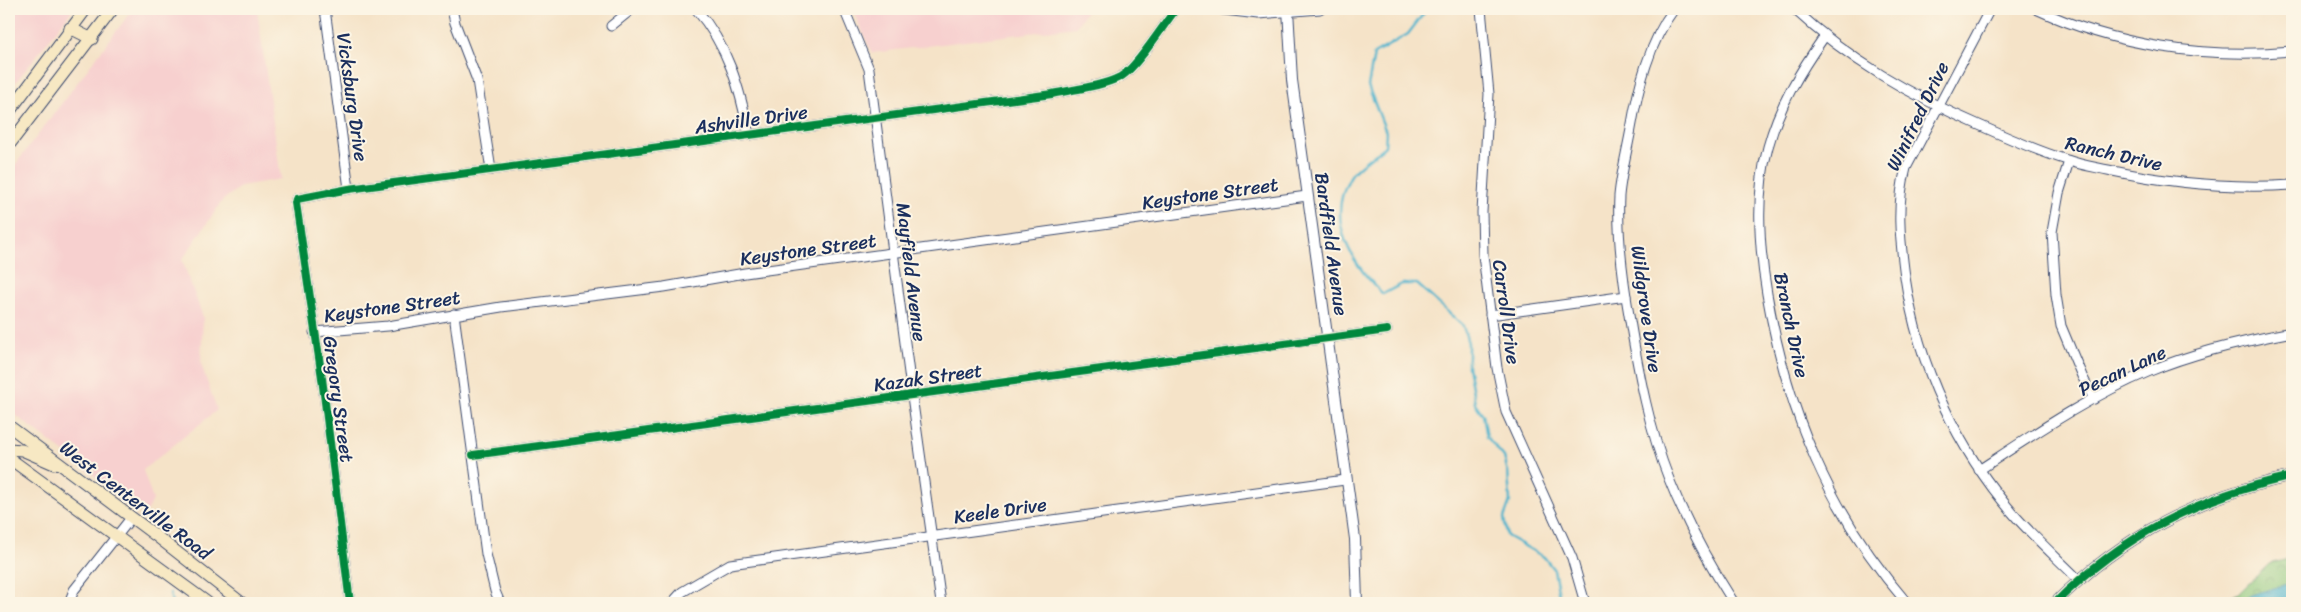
<svg xmlns="http://www.w3.org/2000/svg" width="2301" height="612" font-family="Sriracha,sans-serif">
<style>
.built{fill:#f7d0cf}
.park{fill:url(#park-crowns);stroke:#547b6c}
.water{fill:url(#water-ripples);stroke:#357296}
.lines{fill:none;stroke-linecap:round;stroke-linejoin:round}
.stream{stroke:#4fb4cd;stroke-width:2.5}
.minor-casing{stroke:#3c4a6e;stroke-width:11}
.tertiary-casing{stroke:#3c4a6e;stroke-width:12}
.secondary-casing{stroke:#3c4a6e;stroke-width:13}
.minor{stroke:#fff;stroke-width:9}
.tertiary{stroke:#fff;stroke-width:10}
.secondary{stroke:#f7e8c3;stroke-width:11}
.cycleway-casing{stroke:#fcf5e5;stroke-width:11}
.cycleway{stroke:#00873e;stroke-width:8}
.labels{text-anchor:middle;stroke-width:4;stroke-linejoin:round;paint-order:stroke}
.street-label{font-size:19px;fill:#1b2f5e;stroke:#fcf5e5}
</style>
<defs>
<pattern id="park-crowns" width="20" height="18" patternUnits="userSpaceOnUse" patternTransform="scale(1.25)"><rect width="20" height="18" fill="#8ec77b"/><path d="M2 6a3 3 0 1 1 6 0M12 15a3 3 0 1 1 6 0" fill="none" stroke="#73a268"/></pattern>
<pattern id="water-ripples" width="26" height="14" patternUnits="userSpaceOnUse" patternTransform="scale(1.25)"><rect width="26" height="14" fill="#4fb4cd"/><path d="M2 4q2-2 4 0t4 0M15 11q2-2 4 0t4 0" fill="none" stroke="#4193aa"/></pattern>
</defs>
<rect width="100%" height="100%" fill="#fcf5e5"/>
<filter id="ink" filterUnits="userSpaceOnUse"><feTurbulence type="fractalNoise" baseFrequency=".02" numOctaves="2"/><feDisplacementMap in="SourceGraphic" scale="10" xChannelSelector="R" yChannelSelector="G"/><feConvolveMatrix kernelMatrix="1 2 1 2 8 2 1 2 1" color-interpolation-filters="sRGB"/></filter>
<filter id="wash" filterUnits="userSpaceOnUse"><feTurbulence type="fractalNoise" baseFrequency=".0096" numOctaves="4" result="noise"/><feDisplacementMap in="SourceGraphic" scale="20" xChannelSelector="R" yChannelSelector="G"/><feGaussianBlur stdDeviation="1.12" result="paint"/><feColorMatrix in="noise" values="0 0 0 0 0 0 0 0 0 0 0 0 0 0 0 0 0 1.4 0 .05"/><feComposite in="paint" operator="in"/></filter>
<g filter="url(#wash)">
<rect width="100%" height="100%" fill="#f5e3c8"/>
<g class="built">
<polygon points="9,9 73,9 9,91"/>
<polygon points="133,9 257,9 281,179 241,186 222,201 182,260 203,317 201,364 217,410 143,470 153,500 145,515 9,410 9,173"/>
<polygon points="852,9 1088,9 1076,27 872,53"/>
</g>
<polygon class="park" points="2292,558 2292,603 2220,603 2240,592 2269,564"/>
<polygon class="water" points="2287,584 2292,584 2292,603 2239,603 2251,595"/>
<g class="lines">
<g class="stream">
<path d="M1427 9 1408 34 1374 54 1368 86 1386 132 1385 146C1376 154 1355 167 1350 177 1325 220 1351 263 1383 294L1402 284H1417L1463 326 1468 343V367L1475 403 1483 415 1487 437 1504 457 1508 472 1510 501 1504 518 1507 536 1544 557 1554 570 1559 595 1553 603"/>
<polyline points="170,593 172,603"/>
</g>
</g>
</g>
<g filter="url(#ink)">
<g class="lines">
<defs>
<g id="minor">
<polyline points="325,9 349,189"/>
<polyline points="452,9 455,23 477,80 491,170"/>
<path d="M696 9C728 46 740 88 749 135"/>
<polyline points="844,9 869,69 912,396 941,603"/>
<polyline points="1216,9 1258,14 1320,9"/>
<polyline points="1481,9 1489,94 1482,212 1483,255 1497,368 1506,412 1572,558 1585,603"/>
<path d="M1674 9C1649 42 1638 88 1631 129 1627 151 1621 174 1619 196 1617 237 1623 281 1630 321 1639 374 1649 429 1669 479 1686 522 1709 564 1734 603"/>
<path d="M1794 9C1849 60 1910 95 1979 125 2008 138 2037 151 2067 160 2080 165 2094 167 2108 170 2169 183 2230 189 2292 185"/>
<path d="M1990 9 1906 168C1896 205 1900 239 1905 277 1918 366 1957 450 2017 518 2036 539 2058 559 2079 580"/>
<path d="M2036 9C2115 46 2206 59 2292 51"/>
<polyline points="611,26 632,9"/>
<path d="M1824 37C1800 71 1779 106 1768 147 1755 194 1759 247 1767 294 1787 411 1829 513 1907 603"/>
<polyline points="2069,161 2059,193 2052,232 2056,295 2061,326 2082,376 2094,399"/>
<polyline points="454,314 486,554 495,591 500,603"/>
<polyline points="1490,315 1626,296"/>
<polyline points="314,332 388,326 501,307 664,287 745,273 1307,196"/>
<polyline points="473,455 1387,330"/>
<path d="M1979 470C2034 434 2090 396 2150 371 2195 352 2244 341 2292 332"/>
<polyline points="69,603 74,590 131,518"/>
<path d="M350 603 322 378 296 203 297 199 349 189 1052 94C1074 89 1100 87 1120 77 1135 70 1164 24 1176 9"/>
<polyline points="672,603 682,592 730,564 1345,480"/>
</g>
<g id="tertiary">
<polyline points="1288,9 1292,80 1355,539 1357,603"/>
<path d="M2055 603C2123 535 2199 497 2292 476"/>
</g>
<g id="secondary">
<polyline points="70,28 92,39"/>
<polyline points="9,112 86,9"/>
<polyline points="9,145 113,9"/>
<polyline points="9,426 155,535 242,603"/>
<polyline points="9,449 22,450 54,464"/>
<polyline points="9,458 208,603"/>
</g>
</defs>
<use href="#minor" class="minor-casing"/>
<use href="#tertiary" class="tertiary-casing"/>
<use href="#secondary" class="secondary-casing"/>
<use href="#minor" class="minor"/>
<use href="#tertiary" class="tertiary"/>
<use href="#secondary" class="secondary"/>
<defs>
<g id="cycleway">
<polyline points="473,455 1387,330"/>
<path d="M350 603 322 378 296 203 297 199 349 189 1052 94C1074 89 1100 87 1120 77 1135 70 1164 24 1176 9"/>
<path d="M2055 603C2123 535 2199 497 2292 476"/>
</g>
</defs>
<use href="#cycleway" class="cycleway-casing"/>
<use href="#cycleway" class="cycleway"/>
</g>
</g>
<g class="labels">
<g class="street-label">
<text transform="translate(353 97) rotate(82)" y="7">Vicksburg Drive</text>
<text transform="translate(1917 116) rotate(-64)" y="7">Winifred Drive</text>
<text transform="translate(751 119) rotate(-8)" y="7">Ashville Drive</text>
<text transform="translate(2114 153) rotate(13)" y="7">Ranch Drive</text>
<text transform="translate(1210 193) rotate(-8)" y="7">Keystone Street</text>
<text transform="translate(1332 244) rotate(82)" y="7">Bardfield Avenue</text>
<text transform="translate(808 249) rotate(-8)" y="7">Keystone Street</text>
<text transform="translate(912 272) rotate(83)" y="7">Mayfield Avenue</text>
<text transform="translate(392 306) rotate(-8)" y="7">Keystone Street</text>
<text transform="translate(1647 309) rotate(82)" y="7">Wildgrove Drive</text>
<text transform="translate(1507 312) rotate(82)" y="7">Carroll Drive</text>
<text transform="translate(1792 325) rotate(78)" y="7">Branch Drive</text>
<text transform="translate(2122 370) rotate(-25)" y="7">Pecan Lane</text>
<text transform="translate(928 377) rotate(-8)" y="7">Kazak Street</text>
<text transform="translate(339 399) rotate(82)" y="7">Gregory Street</text>
<text transform="translate(136 500) rotate(37)" y="7">West Centerville Road</text>
<text transform="translate(1000 510) rotate(-8)" y="7">Keele Drive</text>
</g>
</g>
<rect width="2301" height="612" fill="none" stroke="#fcf5e5" stroke-width="30"/>
</svg>
